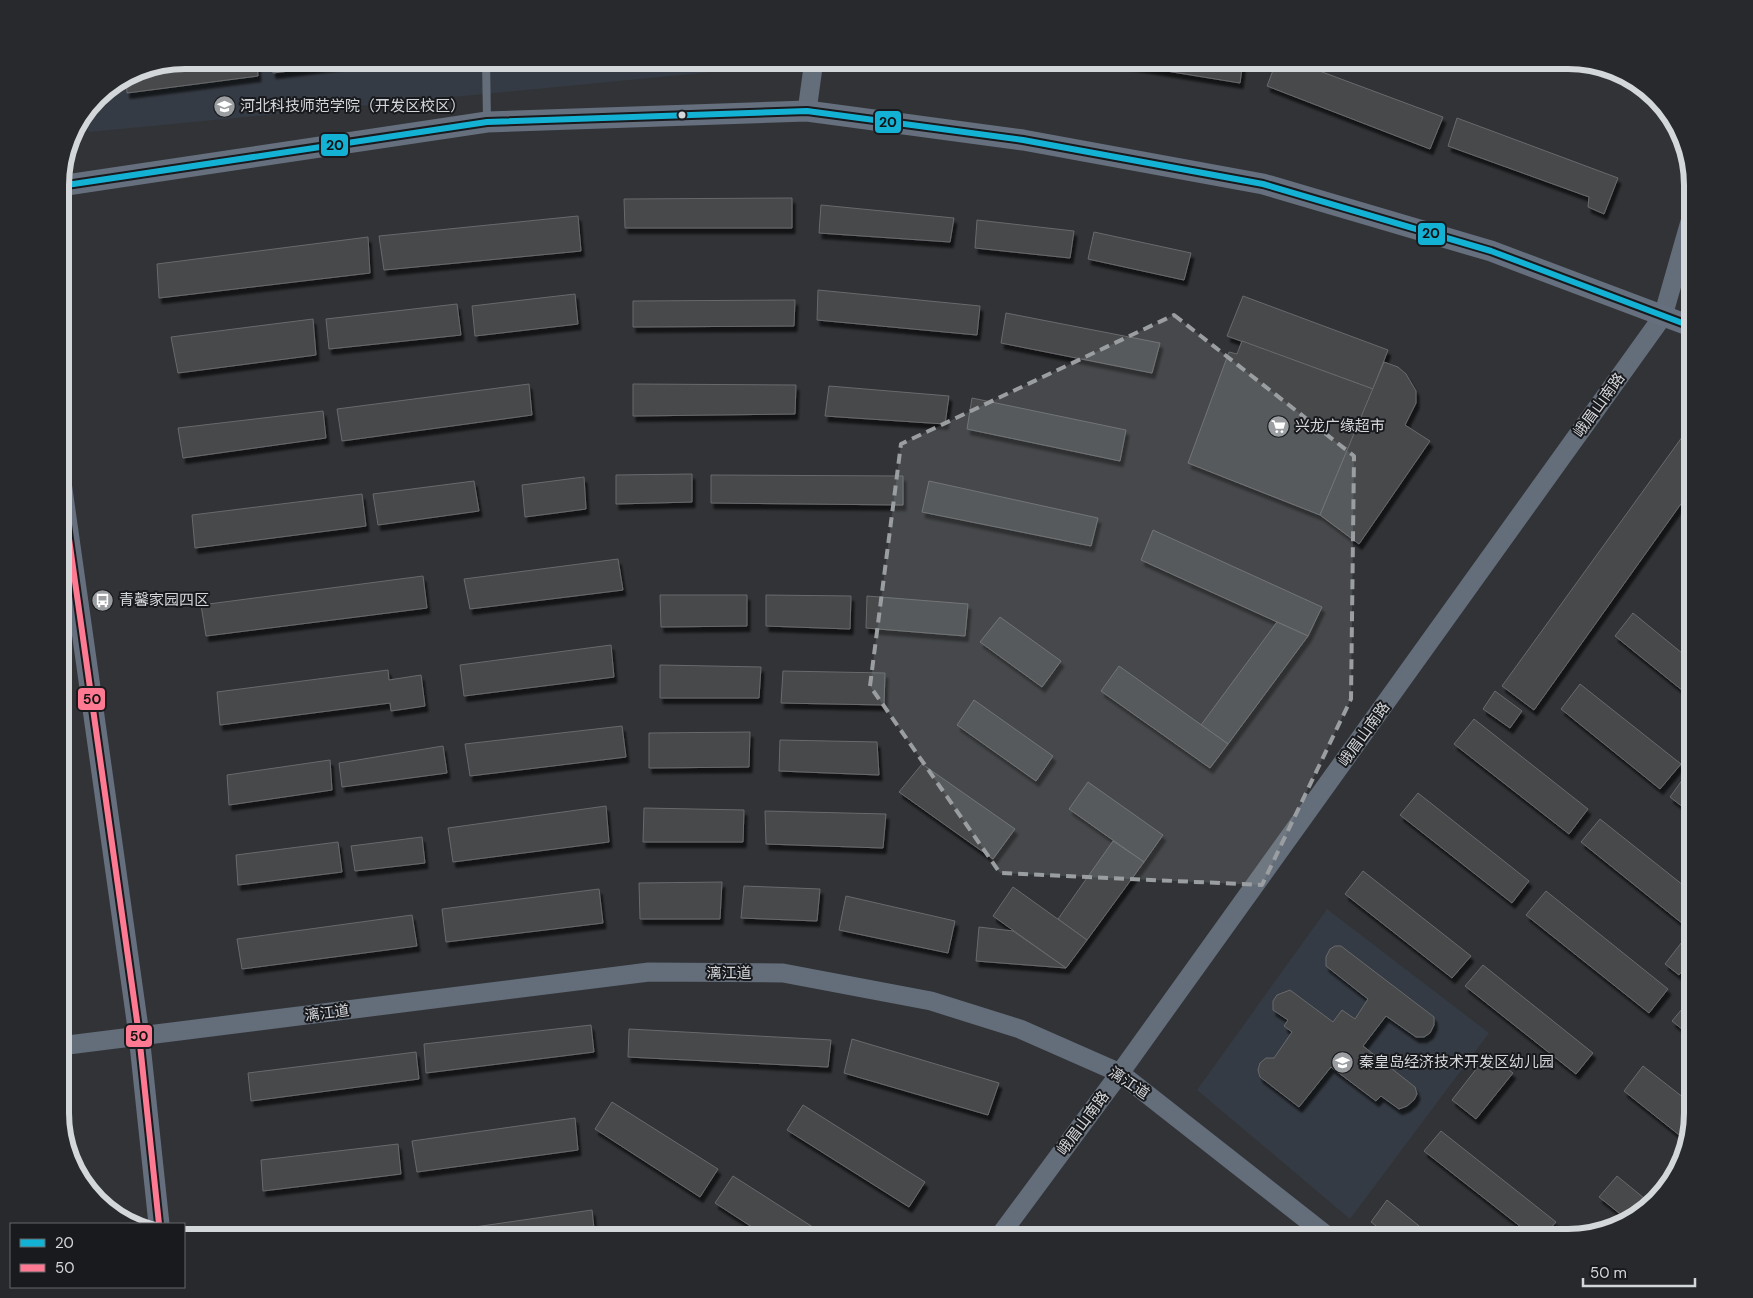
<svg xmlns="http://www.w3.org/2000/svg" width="1753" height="1298" font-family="'DM Sans','Noto Sans SC',sans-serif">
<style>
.built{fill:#353b44}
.building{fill:#47484b;stroke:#686a6c;filter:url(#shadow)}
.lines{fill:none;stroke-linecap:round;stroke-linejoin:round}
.service{stroke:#646d7a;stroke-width:8}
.tertiary{stroke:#646d7a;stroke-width:19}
.secondary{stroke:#656f7d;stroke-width:21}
.bus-1-casing{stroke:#191a1d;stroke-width:10}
.bus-2-casing{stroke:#191a1d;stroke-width:10}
.bus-1{stroke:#13b2d5;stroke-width:6}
.bus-2{stroke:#fe7a93;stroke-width:6}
.marked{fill:#9b9ea1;fill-opacity:0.2;stroke:#9b9ea1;stroke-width:4;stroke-dasharray:10 6;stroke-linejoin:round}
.bus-dot{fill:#d4d7da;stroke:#191a1d;stroke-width:2}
.labels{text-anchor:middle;stroke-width:4;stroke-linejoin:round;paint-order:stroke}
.poi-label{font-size:15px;fill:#d4d7da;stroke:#191a1d;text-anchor:start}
.street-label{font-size:15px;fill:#d4d7da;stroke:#191a1d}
.rim{fill:none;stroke:#d4d7da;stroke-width:6}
.line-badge{stroke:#191a1d;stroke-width:2}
.pale-badge-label{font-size:14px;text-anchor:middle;font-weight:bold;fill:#111}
</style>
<defs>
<filter id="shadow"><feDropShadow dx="3" dy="5.5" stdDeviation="1" flood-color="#0009"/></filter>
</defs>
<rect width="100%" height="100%" fill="#313336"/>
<g class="built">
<polygon points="185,60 786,60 765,67 90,132 79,121 102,91 137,69"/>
<polygon points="1327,909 1489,1033 1350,1219 1197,1090"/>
</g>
<g class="building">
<polygon points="185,60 257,60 258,76 127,93 126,77 137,69"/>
<polygon points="271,60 379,60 273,73"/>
<polygon points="1099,60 1243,60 1240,83"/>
<polygon points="1277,60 1290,60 1443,117 1430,149 1267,86"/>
<polygon points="1457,118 1618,178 1604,214 1588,207 1589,197 1448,146"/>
<polygon points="792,198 792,228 625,228 624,199"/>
<polygon points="821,205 954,218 950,242 819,233"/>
<polygon points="578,216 581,251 384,270 379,236"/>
<polygon points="977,220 1074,231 1070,258 975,248"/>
<polygon points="1094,232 1191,253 1184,280 1088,259"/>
<polygon points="368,237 370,273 159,298 157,264"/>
<polygon points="818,290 980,306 977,335 817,320"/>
<polygon points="575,294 578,324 475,336 472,306"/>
<polygon points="1243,296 1388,350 1373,389 1227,336"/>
<polygon points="795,300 794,326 633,327 633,301"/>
<polygon points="457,304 461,335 329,349 326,319"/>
<polygon points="1006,313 1160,343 1152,373 1001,343"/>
<polygon points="313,319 316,355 178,373 171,337"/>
<polygon points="1242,341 1373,389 1320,515 1188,463 1229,352 1237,354"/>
<polygon points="1384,362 1398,367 1406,374 1416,391 1416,403 1405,425 1430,441 1359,544 1320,515"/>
<polygon points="529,384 532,415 342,441 337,409"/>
<polygon points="633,384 796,385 795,414 633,416"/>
<polygon points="829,386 949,396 945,424 825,416"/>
<polygon points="972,398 1126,430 1120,461 967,429"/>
<polygon points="323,411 326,438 183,458 178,428"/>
<polygon points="1693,422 1693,487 1534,710 1502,686"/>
<polygon points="692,474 692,502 616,504 616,475"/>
<polygon points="711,475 903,476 903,505 711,503"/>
<polygon points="584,477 586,509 525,517 522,485"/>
<polygon points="474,481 479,511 378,525 373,494"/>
<polygon points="929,481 1098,518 1091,546 922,512"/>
<polygon points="362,494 366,526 195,548 192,515"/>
<polygon points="1153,530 1322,607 1308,636 1141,560"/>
<polygon points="618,559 623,590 470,609 464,579"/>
<polygon points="423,576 427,608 206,636 201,605"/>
<polygon points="660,595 747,595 747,626 661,627"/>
<polygon points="766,595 851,596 850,629 766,626"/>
<polygon points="867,596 968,604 965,636 866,628"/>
<polygon points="1633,613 1693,662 1693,699 1615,636"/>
<polygon points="1000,617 1061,661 1042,687 980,642"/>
<polygon points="1277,622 1308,636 1228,744 1201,725"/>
<polygon points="611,645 614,677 464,696 460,665"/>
<polygon points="660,665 761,667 759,698 660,698"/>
<polygon points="1119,666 1228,744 1210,768 1101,691"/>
<polygon points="388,670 389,680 421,675 425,706 391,711 390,703 220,725 217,692"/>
<polygon points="783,671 885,673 884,705 781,703"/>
<polygon points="1580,684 1681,764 1660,789 1561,709"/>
<polygon points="1495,691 1522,711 1510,728 1483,709"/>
<polygon points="974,700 1053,756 1036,781 957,725"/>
<polygon points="1474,719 1588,809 1569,834 1454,744"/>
<polygon points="622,726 626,757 470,776 465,744"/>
<polygon points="750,732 749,767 649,768 649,733"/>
<polygon points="780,740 877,742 879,775 779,771"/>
<polygon points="443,746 447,773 342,787 339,763"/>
<polygon points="330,760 332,790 229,805 227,775"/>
<polygon points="922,764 1015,829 993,859 899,792"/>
<polygon points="1688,772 1693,776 1693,815 1670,797"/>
<polygon points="1088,782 1163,835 1144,862 1069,809"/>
<polygon points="1418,793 1529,881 1512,903 1400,815"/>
<polygon points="606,806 609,842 453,862 448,828"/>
<polygon points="644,808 744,810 743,842 643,842"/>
<polygon points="765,811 886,814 883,848 766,844"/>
<polygon points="1600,819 1693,893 1693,932 1581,842"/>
<polygon points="422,837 425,863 355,871 351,846"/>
<polygon points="1113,841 1144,862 1087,940 1058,919"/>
<polygon points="338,842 342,872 238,885 236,855"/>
<polygon points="1363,871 1471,956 1452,978 1345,894"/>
<polygon points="722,882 720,919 640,919 639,883"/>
<polygon points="744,886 820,889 817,921 741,918"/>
<polygon points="1013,887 1087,940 1066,968 993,916"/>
<polygon points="599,889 603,923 446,942 442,909"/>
<polygon points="1546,891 1668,989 1649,1013 1526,915"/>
<polygon points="846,896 955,921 948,953 839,930"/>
<polygon points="412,915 417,946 242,969 237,939"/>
<polygon points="979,927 1013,931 1066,968 976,961"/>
<polygon points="1685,938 1693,944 1693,957 1679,975 1665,964"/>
<polygon points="1335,946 1341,946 1434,1017 1434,1025 1430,1033 1424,1037 1416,1037 1386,1016 1363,1046 1415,1087 1417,1094 1414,1100 1407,1106 1399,1109 1381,1096 1376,1101 1331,1067 1299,1107 1260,1077 1258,1070 1260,1063 1266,1058 1274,1058 1292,1032 1284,1026 1288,1020 1273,1010 1273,1001 1277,995 1290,990 1333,1022 1342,1010 1355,1019 1368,999 1326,966 1326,957 1330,949"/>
<polygon points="1483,965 1593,1053 1576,1074 1465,986"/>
<polygon points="1692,997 1693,998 1693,1038 1672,1021"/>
<polygon points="591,1025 594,1052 426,1073 424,1044"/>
<polygon points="629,1029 831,1040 828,1067 628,1057"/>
<polygon points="852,1039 999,1083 988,1115 844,1073"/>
<polygon points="416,1052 419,1079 251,1101 248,1073"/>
<polygon points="1488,1054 1513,1073 1476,1119 1452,1100"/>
<polygon points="1643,1066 1693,1105 1688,1142 1624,1091"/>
<polygon points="612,1102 718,1169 700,1197 595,1129"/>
<polygon points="803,1105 925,1182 909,1207 787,1130"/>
<polygon points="575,1118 578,1150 417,1172 412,1141"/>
<polygon points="1441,1131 1556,1222 1542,1238 1535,1238 1424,1151"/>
<polygon points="398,1144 401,1174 263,1191 261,1160"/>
<polygon points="733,1176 830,1238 769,1238 715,1203"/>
<polygon points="1617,1176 1650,1203 1629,1221 1599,1197"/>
<polygon points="1387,1200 1434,1238 1391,1238 1371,1222"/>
<polygon points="592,1210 595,1238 454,1238 454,1230"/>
<polygon points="436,1231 437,1238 374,1238"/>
</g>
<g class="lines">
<polyline class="service" points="486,60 487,120"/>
<g class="tertiary">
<polyline points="807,111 814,60"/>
<polyline points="60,1046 649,972 783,973 931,1001 1020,1029 1120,1073 1330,1238"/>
<polyline points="998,1238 1120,1073 1663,316 1693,211"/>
</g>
<g class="secondary">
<polyline points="60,186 487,122 807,111 1023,140 1263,184 1491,251 1693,327"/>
<polyline points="60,475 139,1035 159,1224"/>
</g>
<defs>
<polyline id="bus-1" points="60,186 487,122 807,111 1023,140 1263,184 1491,251 1693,327"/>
<polyline id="bus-2" points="60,475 139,1035 159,1224"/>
</defs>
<use href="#bus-1" class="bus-1-casing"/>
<use href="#bus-2" class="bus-2-casing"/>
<use href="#bus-1" class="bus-1"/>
<use href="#bus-2" class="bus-2"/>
</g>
<path class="marked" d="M1174 315 1354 456 1351 699 1262 885 1000 873 870 686 901 444Z"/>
<defs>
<symbol id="school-disc" viewBox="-11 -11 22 22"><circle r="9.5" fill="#9b9ea1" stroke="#191a1d"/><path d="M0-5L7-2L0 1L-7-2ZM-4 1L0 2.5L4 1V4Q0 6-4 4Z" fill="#fff"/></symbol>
<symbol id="supermarket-disc" viewBox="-11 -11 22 22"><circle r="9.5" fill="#9b9ea1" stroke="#191a1d"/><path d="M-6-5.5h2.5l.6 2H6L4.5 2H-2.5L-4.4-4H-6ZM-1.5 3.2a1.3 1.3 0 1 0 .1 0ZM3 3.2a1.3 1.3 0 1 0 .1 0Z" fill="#fff"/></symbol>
<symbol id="bus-disc" viewBox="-11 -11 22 22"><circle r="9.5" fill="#9b9ea1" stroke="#191a1d"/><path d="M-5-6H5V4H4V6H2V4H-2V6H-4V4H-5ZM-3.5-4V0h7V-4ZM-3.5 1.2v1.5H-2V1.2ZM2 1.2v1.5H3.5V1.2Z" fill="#fff"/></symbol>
</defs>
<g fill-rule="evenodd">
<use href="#school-disc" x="212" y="94" width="25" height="25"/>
<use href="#supermarket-disc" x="1266" y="414" width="25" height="25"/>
<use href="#bus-disc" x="90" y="588" width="25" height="25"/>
<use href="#school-disc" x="1330" y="1050" width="25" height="25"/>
</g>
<circle class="bus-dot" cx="682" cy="115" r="4.5"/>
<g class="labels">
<g class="poi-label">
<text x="240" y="111">河北科技师范学院（开发区校区）</text>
<text x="1295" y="431">兴龙广缘超市</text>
<text x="119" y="605">青馨家园四区</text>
<text x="1359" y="1067">秦皇岛经济技术开发区幼儿园</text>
</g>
<g class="street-label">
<text transform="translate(1599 405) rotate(-54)" y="5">峨眉山南路</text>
<text transform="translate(1364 734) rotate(-54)" y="5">峨眉山南路</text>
<text x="729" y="978">漓江道</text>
<text transform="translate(327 1013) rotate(-7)" y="5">漓江道</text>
<text transform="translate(1129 1083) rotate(34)" y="5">漓江道</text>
<text transform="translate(1083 1123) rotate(-53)" y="5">峨眉山南路</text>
</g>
</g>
<path d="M0 0H1753V1298H0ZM185 69H1568A116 116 0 0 1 1684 185V1113A116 116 0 0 1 1568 1229H185A116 116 0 0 1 69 1113V185A116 116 0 0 1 185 69Z" fill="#28292c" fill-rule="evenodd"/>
<path class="rim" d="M185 69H1568A116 116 0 0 1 1684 185V1113A116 116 0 0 1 1568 1229H185A116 116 0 0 1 69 1113V185A116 116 0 0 1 185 69Z"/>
<g class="line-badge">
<rect x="874" y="110" width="28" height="24" rx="5" fill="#13b2d5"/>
<rect x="320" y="133" width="29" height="24" rx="5" fill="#13b2d5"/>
<rect x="1417" y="222" width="29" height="24" rx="5" fill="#13b2d5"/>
<rect x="77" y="687" width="29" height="24" rx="5" fill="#fe7a93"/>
<rect x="125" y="1024" width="28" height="24" rx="5" fill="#fe7a93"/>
</g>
<g class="pale-badge-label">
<text x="888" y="127">20</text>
<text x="335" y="150">20</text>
<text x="1431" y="238">20</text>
<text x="92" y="704">50</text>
<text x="139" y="1041">50</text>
</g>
<rect x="10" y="1223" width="175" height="65" fill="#191a1d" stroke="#646669"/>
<rect x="20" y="1239" width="25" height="8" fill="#13b2d5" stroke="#646669"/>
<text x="55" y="1248" font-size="15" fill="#d4d7da">20</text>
<rect x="20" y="1264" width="25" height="8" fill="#fe7a93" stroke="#646669"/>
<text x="55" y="1273" font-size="15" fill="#d4d7da">50</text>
<path d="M1583 1278v8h112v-8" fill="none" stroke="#d4d7da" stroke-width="2.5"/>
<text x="1590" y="1278" font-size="15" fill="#d4d7da" stroke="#191a1d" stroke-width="4" paint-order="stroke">50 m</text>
</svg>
